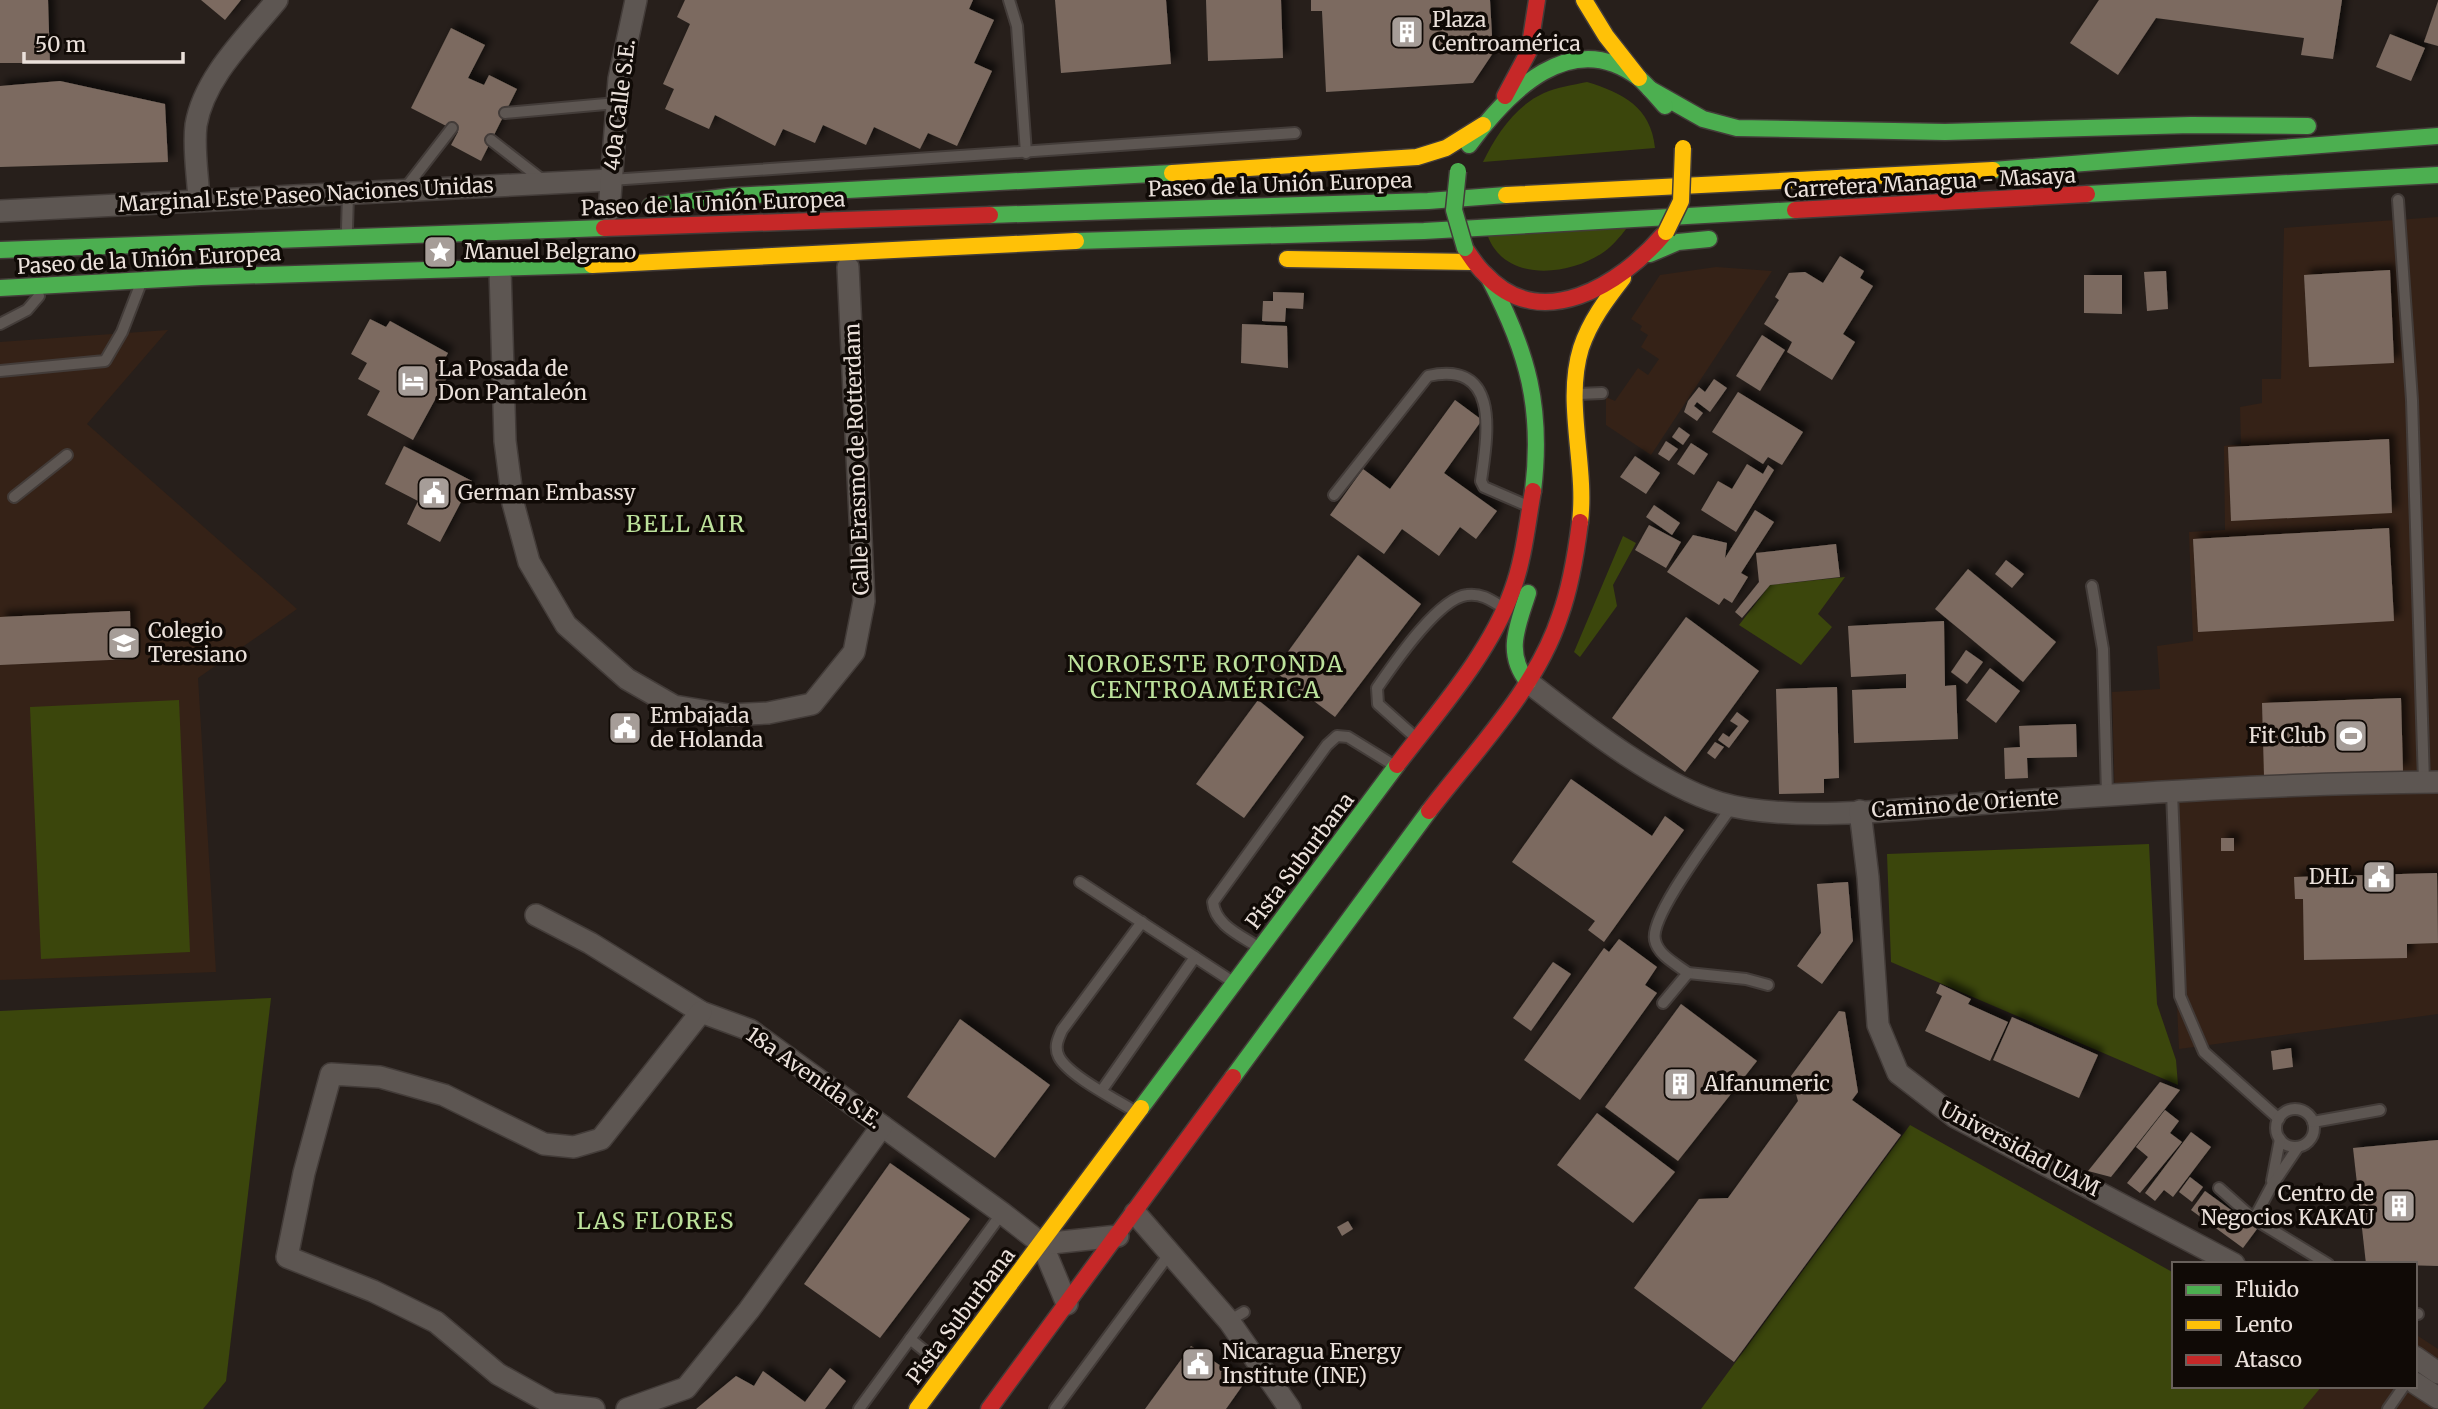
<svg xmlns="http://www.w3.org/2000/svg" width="2438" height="1409" font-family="Merriweather,serif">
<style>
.built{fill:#352217}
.green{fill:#3b460c}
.building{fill:#7b6b61;filter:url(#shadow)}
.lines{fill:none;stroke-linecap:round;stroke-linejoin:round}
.lane-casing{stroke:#433c39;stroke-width:14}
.street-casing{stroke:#433c39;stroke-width:24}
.fast-casing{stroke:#433c39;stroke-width:19}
.slow-casing{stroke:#433c39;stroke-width:19}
.jam-casing{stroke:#433c39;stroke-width:19}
.lane{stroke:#5d5652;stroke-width:10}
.street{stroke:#5d5652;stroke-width:21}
.fast{stroke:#4caf50;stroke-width:16}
.slow{stroke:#ffc107;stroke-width:16}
.jam{stroke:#c62828;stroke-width:16}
.fast-bridge-casing{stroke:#433c39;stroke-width:19;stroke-linecap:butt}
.slow-bridge-casing{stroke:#433c39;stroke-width:19;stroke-linecap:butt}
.fast-bridge{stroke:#4caf50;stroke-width:16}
.slow-bridge{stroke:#ffc107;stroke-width:16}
.labels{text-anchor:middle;stroke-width:7;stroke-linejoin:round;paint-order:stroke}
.poi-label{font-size:21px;fill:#ebe1db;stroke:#100a06;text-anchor:start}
.street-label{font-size:21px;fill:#ebe1db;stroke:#100a06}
.neighbourhood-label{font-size:23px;letter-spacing:2px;fill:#bde29c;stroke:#100a06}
</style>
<defs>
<filter id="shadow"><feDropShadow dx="6" dy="-6" stdDeviation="3.5" flood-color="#0009"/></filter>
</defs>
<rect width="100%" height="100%" fill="#271f1b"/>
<g class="built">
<polygon points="2438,217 2438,1014 2179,1049 2168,804 2115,804 2112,692 2160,689 2157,646 2193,641 2189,532 2225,530 2224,446 2241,444 2240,407 2262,403 2262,379 2281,379 2284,228"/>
<polygon points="1716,267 1772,271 1651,455 1606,425 1606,397 1615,401 1638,368 1648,375 1659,359 1641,347 1648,335 1640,330 1642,326 1631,319 1660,275"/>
<polygon points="168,330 87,424 297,609 198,678 216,972 0,980 0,342"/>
<polygon points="2415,1334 2438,1349 2438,1409 2303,1409 2321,1386 2415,1386"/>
</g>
<g class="green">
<path d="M1587 82C1623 93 1651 107 1655 148L1483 162C1496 135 1515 106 1544 93 1557 87 1573 85 1587 82Z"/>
<path d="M1632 222C1625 230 1618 240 1610 247 1582 272 1519 284 1494 248 1490 243 1487 234 1485 228Z"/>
<polygon points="1623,536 1636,543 1613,585 1617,606 1580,657 1574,652"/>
<polygon points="1845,577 1818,614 1832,627 1801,665 1739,625 1770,585"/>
<polygon points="179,700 190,952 41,959 30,707"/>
<polygon points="2149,844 2157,1004 2176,1060 2178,1085 1891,962 1887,854"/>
<polygon points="271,998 226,1381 203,1409 0,1409 0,1011"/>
<polygon points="1910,1125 2174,1273 2174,1386 2322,1386 2303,1409 1701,1409"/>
</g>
<g class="building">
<polygon points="0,0 48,0 50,63 0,63"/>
<polygon points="201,0 241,0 225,20"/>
<polygon points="685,0 973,0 969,9 994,20 974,63 992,71 957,146 928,133 920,149 874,127 866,145 823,125 815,143 783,129 775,146 715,115 709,129 665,109 674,89 663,84 690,24 677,17"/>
<polygon points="1055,0 1166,0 1171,64 1061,73"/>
<polygon points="1206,0 1281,0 1283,58 1208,61"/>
<polygon points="1311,0 1490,0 1493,53 1473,83 1326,92 1322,11 1311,11"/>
<polygon points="2099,0 2342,0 2333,59 2301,55 2304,38 2156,18 2118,75 2070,43"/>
<polygon points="2438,1 2438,46 2424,42"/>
<polygon points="451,28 485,45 468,78 484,85 489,75 517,89 481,161 451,145 458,132 411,108"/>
<polygon points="2390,34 2425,48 2411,81 2376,67"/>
<polygon points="60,81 165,104 168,162 0,167 0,86"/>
<polygon points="1840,256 1864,271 1860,278 1873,286 1843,334 1855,342 1832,380 1787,352 1792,342 1764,324 1779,300 1775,297 1789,273 1805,272 1823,283"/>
<polygon points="2390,270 2394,363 2309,367 2304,275"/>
<polygon points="2166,271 2168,309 2147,311 2144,272"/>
<polygon points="2084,275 2122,275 2122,314 2084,313"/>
<polygon points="1273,292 1304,293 1303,309 1286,308 1285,322 1262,321 1263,301 1273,301"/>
<polygon points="370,319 386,327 390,321 448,353 438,371 448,376 413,440 367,415 380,391 358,379 367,363 351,354"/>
<polygon points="1242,324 1287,326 1288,368 1241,363"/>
<polygon points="1762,335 1785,350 1760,391 1736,376"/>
<polygon points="1714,379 1727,388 1710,412 1697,402 1694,406 1703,413 1697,421 1684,412 1688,401 1699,387 1705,392"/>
<polygon points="1738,392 1803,432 1782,465 1768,457 1763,464 1712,432"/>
<polygon points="1455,400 1482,420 1444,473 1497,511 1476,539 1460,527 1439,556 1402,529 1384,554 1330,515 1363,469 1390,489"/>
<polygon points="1679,427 1690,435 1683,445 1672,437"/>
<polygon points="2389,439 2392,513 2231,521 2228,447"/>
<polygon points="1666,441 1678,449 1669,461 1658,454"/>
<polygon points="1691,443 1708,454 1694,475 1677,464"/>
<polygon points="404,446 472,481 440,542 407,524 418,501 385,484"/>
<polygon points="1635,456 1660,473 1646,494 1620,477"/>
<polygon points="1747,464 1763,474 1768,465 1774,470 1736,532 1701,510 1718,481 1732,489"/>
<polygon points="1654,505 1680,523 1672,535 1646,517"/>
<polygon points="1755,510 1774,522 1741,573 1748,577 1732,603 1724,598 1719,605 1667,572 1693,535 1727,543 1725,558"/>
<polygon points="1649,525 1681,542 1666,568 1635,550"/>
<polygon points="2389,528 2394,621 2198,632 2193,539"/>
<polygon points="1836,544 1840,577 1770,585 1742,618 1735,612 1759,582 1756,553"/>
<polygon points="1358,555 1421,604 1335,717 1274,671"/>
<polygon points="2006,560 2024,574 2012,588 1995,574"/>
<polygon points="1968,569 2056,642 2023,682 1935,609"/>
<polygon points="130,611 131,659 0,665 0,617"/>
<polygon points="1686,617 1759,671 1685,772 1612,718"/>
<polygon points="1944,621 1945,686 1956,685 1958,739 1854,743 1852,690 1906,688 1906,674 1851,677 1848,626"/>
<polygon points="1966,650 1983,662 1967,684 1951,672"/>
<polygon points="1990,668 2020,691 1996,723 1966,700"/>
<polygon points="1837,687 1839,778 1824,779 1824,793 1779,794 1776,689"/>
<polygon points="2401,698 2403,771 2264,776 2262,703"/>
<polygon points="1258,700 1304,737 1244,818 1196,784"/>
<polygon points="1737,712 1749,721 1729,748 1718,740 1723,733 1729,737 1738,726 1730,721"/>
<polygon points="2076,724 2077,757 2027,758 2028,778 2005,779 2004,748 2020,747 2019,726"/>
<polygon points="1715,742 1724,747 1715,759 1707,753"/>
<polygon points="1571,779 1652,836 1665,816 1684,830 1604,942 1588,930 1595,921 1512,862"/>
<rect x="2221" y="838" width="13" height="13"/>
<polygon points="2437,873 2438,943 2407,944 2407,958 2304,960 2303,899 2295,899 2294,877"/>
<polygon points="1848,882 1853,941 1822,984 1797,966 1821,933 1817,884"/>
<polygon points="1619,939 1657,967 1645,985 1657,993 1580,1100 1524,1060 1604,948 1609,952"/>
<polygon points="1553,962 1571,974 1531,1031 1513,1018"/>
<polygon points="1940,984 1971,999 1968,1004 2008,1022 1990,1061 1925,1031 1942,996 1936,993"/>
<polygon points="1681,1004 1757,1061 1678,1161 1605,1107"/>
<polygon points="1839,1011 1845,1012 1858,1092 1852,1100 1901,1135 1734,1362 1634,1288 1699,1199 1728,1198 1798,1101 1791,1076"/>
<polygon points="2012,1017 2098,1055 2079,1098 1993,1060"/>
<polygon points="960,1019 1050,1085 995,1158 907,1097"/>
<polygon points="2291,1048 2293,1067 2273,1070 2271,1051"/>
<polygon points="2160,1082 2180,1090 2111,1177 2088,1171"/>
<polygon points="2165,1110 2179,1121 2170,1133 2182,1142 2140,1193 2127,1183 2148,1157 2136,1147"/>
<polygon points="1597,1113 1675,1172 1633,1223 1557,1165"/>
<polygon points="2191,1132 2211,1147 2173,1197 2164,1190 2155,1201 2145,1193"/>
<polygon points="2438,1140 2438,1266 2366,1264 2353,1148"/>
<polygon points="890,1163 970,1219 880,1338 804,1284"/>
<polygon points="2190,1177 2203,1187 2192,1202 2179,1192"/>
<polygon points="2205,1191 2257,1229 2243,1248 2191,1210"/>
<polygon points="1348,1221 1353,1229 1342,1236 1337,1227"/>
<polygon points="1191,1346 1245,1382 1226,1409 1145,1409"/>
<polygon points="830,1368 846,1381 825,1409 696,1409 736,1376 754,1386 763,1371 805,1402"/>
</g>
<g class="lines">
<defs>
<g id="lane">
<polyline points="1009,0 1017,26 1026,153"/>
<polyline points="505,113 617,103"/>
<polyline points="491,140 545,182"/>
<polyline points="611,180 1295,133"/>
<polyline points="404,190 452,128"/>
<polyline points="2398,200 2412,400 2424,782"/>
<polyline points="347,229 348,194"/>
<polyline points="0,324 27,310 39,296"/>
<polyline points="0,371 105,361 122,332 139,288"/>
<polyline points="1578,394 1602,393"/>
<path d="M1334 495 1428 376C1502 360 1487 437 1481 481L1484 487 1528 506"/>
<polyline points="14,497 67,455"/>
<polyline points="2092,586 2103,649 2107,795"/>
<path d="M1415 737 1378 704 1377 688C1393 665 1438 598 1467 595 1481 593 1491 600 1502 607"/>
<polyline points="2172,792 2180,996 2204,1052 2279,1119"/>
<polyline points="1080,882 1233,982"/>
<path d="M1258 947C1240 935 1215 925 1213 902L1327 745 1337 736 1348 737 1395 766"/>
<polyline points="1688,973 1746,979 1768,985"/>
<path d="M1663 1003 1688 973C1676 964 1658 955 1655 940 1649 916 1716 830 1732 806"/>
<polyline points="1102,1090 1195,957"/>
<circle cx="2295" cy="1128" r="19"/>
<path d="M1136 1112C1117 1100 1069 1076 1059 1057 1054 1047 1058 1039 1062 1030L1142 922"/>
<polyline points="2313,1122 2380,1110"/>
<polyline points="2272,1181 2280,1139"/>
<polyline points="2219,1188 2254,1219 2271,1187 2298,1147"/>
<polyline points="2254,1219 2328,1264"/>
<polyline points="2415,1314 2418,1314"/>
<polyline points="1229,1321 1244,1312"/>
<polyline points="910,1339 946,1368"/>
<polyline points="859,1409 1002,1213"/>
<polyline points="1055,1409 1170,1253"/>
<polyline points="2388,1409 2404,1386"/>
</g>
<g id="street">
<path d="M199 200C198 177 193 149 196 125 204 77 247 37 277 0"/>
<polyline points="0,211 611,180"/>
<polyline points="609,211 619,79 636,0"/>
<polyline points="500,268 505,441 513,503 529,562 566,625 627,679 674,706 728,715 768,713 812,704 854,652 864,601 848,267"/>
<path d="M1528 682C1581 723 1657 784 1720 803 1791 824 1913 808 1989 803 2138 793 2288 783 2438 782"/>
<polyline points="1860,811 1868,877 1878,1025 1898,1073 1955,1117 2234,1264"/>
<polyline points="536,915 590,943 701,1012 750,1030 1002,1213 1042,1244 1067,1304"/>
<polyline points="1135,1213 1229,1321 1290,1409"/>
<polyline points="1042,1244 1118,1236"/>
<polyline points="2415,1357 2438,1373"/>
<polyline points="2415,1383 2438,1398"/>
<polyline points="594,1409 552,1404 498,1374 436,1322 373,1291 287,1257 304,1173 331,1074 380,1077 444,1095 544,1144 574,1147 601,1139 701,1012"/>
<polyline points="627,1409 686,1388 749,1310 882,1126"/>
</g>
<g id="fast">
<polyline points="1650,89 1703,119 1737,128 1945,132 2191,125 2308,126"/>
<path d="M1469 145C1508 92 1571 26 1639 78 1648 86 1657 97 1665 106"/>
<polyline points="1993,170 2438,136"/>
<polyline points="2087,194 2438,175"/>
<polyline points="650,206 733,196 1172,173"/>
<polyline points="990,215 1428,201 1506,195"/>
<polyline points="1076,241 1424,231 1795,210"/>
<polyline points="0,250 604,228"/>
<polyline points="1650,254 1678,242 1709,239"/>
<path d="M1490 280C1528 353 1543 408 1533 491"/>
<polyline points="0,288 201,277 592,265"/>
<path d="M1528 593C1518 625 1504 653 1528 682"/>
<polyline points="1233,1077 1429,811"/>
<polyline points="1141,1108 1397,765"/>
</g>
<g id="slow">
<polyline points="1584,0 1606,36 1639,78"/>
<polyline points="1172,173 1417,157 1446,148 1483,125"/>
<polyline points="1506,195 1993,170"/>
<polyline points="1287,259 1472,262"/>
<polyline points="592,265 1076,241"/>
<path d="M1580 522C1587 465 1564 403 1581 348 1590 321 1606 300 1623 278"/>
<polyline points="917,1409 1141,1108"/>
</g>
<g id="jam">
<polyline points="1505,96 1529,51 1537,0"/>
<polyline points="1795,210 2087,194"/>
<polyline points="604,228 990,215"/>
<path d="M1465 248C1471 257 1477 267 1485 274 1541 335 1621 284 1663 235"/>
<path d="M1397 765C1438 711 1489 655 1512 591 1524 559 1527 524 1533 491"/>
<path d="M1429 811C1475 751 1536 689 1560 616 1571 586 1576 554 1580 522"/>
<polyline points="989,1409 1233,1077"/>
</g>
</defs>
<use href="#lane" class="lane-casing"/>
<use href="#street" class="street-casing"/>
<use href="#fast" class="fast-casing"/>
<use href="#slow" class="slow-casing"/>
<use href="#jam" class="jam-casing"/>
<use href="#lane" class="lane"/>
<use href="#street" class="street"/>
<use href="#fast" class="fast"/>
<use href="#slow" class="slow"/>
<use href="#jam" class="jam"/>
<defs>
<polyline id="fast-bridge" points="1458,171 1454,210 1465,248"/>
<polyline id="slow-bridge" points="1666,232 1681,201 1683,148"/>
</defs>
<use href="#fast-bridge" class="fast-bridge-casing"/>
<use href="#slow-bridge" class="slow-bridge-casing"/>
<use href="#fast-bridge" class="fast-bridge"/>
<use href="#slow-bridge" class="slow-bridge"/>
</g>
<defs>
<symbol id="building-square" viewBox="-11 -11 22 22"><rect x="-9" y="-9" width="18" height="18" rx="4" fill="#a69d98" stroke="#100a06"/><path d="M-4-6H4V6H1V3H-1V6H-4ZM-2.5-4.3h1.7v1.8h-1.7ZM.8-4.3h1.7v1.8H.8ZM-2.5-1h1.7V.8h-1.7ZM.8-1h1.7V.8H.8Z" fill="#fff"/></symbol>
<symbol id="sight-square" viewBox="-11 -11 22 22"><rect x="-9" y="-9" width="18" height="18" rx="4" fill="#a69d98" stroke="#100a06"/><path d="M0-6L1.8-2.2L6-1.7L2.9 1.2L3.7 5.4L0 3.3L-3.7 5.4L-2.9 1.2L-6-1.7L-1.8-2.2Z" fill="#fff"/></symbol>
<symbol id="hotel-square" viewBox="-11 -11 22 22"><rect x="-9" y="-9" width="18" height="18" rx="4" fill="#a69d98" stroke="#100a06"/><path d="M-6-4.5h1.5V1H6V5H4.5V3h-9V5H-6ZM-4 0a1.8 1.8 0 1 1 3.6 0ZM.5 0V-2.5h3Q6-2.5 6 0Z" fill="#fff"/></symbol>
<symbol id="civic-square" viewBox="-11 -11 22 22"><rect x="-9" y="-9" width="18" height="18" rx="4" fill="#a69d98" stroke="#100a06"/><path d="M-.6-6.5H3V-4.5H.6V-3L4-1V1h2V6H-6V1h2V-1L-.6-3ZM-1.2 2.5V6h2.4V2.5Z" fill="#fff"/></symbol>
<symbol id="school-square" viewBox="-11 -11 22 22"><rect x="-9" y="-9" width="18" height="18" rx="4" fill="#a69d98" stroke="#100a06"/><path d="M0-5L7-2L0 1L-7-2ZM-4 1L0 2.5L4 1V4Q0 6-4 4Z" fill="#fff"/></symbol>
<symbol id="stadium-square" viewBox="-11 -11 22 22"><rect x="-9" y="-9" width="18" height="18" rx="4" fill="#a69d98" stroke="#100a06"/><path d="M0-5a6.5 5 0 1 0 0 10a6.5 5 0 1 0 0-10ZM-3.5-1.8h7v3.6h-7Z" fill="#fff"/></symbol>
</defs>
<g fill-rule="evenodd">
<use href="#building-square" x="1388" y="13" width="38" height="38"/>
<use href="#sight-square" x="421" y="233" width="38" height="38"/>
<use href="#hotel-square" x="394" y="362" width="38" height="38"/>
<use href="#civic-square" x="415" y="474" width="38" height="38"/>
<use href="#school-square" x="105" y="624" width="38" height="38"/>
<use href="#civic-square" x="606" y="709" width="38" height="38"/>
<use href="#stadium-square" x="2332" y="717" width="38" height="38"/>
<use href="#civic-square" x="2360" y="858" width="38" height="38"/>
<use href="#building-square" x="1661" y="1065" width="38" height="38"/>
<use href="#building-square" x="2380" y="1187" width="38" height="38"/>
<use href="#civic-square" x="1179" y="1345" width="38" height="38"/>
</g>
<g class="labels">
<g class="poi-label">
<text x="1432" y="27">Plaza<tspan x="1432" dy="24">Centroamérica</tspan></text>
<text x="464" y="259">Manuel Belgrano</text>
<text x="438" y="376">La Posada de<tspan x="438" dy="24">Don Pantaleón</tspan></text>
<text x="458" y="500">German Embassy</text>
<text x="148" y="638">Colegio<tspan x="148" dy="24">Teresiano</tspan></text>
<text x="650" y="723">Embajada<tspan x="650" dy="24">de Holanda</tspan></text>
<text x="2326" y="743" text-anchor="end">Fit Club</text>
<text x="2354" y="884" text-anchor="end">DHL</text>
<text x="1704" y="1091">Alfanumeric</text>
<text x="2374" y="1201" text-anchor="end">Centro de<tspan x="2374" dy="24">Negocios KAKAU</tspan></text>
<text x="1222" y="1359">Nicaragua Energy<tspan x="1222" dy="24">Institute (INE)</tspan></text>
</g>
<g class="street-label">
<text transform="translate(620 105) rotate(-83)" y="7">40a Calle S.E.</text>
<text transform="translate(1930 183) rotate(-3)" y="7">Carretera Managua - Masaya</text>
<text transform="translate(1280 185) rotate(-2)" y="7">Paseo de la Unión Europea</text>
<text transform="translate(306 195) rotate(-3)" y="7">Marginal Este Paseo Naciones Unidas</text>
<text transform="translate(713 204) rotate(-2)" y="7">Paseo de la Unión Europea</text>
<text transform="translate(149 260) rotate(-3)" y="7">Paseo de la Unión Europea</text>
<text transform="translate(857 459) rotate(-92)" y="7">Calle Erasmo de Rotterdam</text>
<text transform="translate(1965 804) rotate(-4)" y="7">Camino de Oriente</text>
<text transform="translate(1300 861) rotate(-53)" y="7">Pista Suburbana</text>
<text transform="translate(814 1078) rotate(35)" y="7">18a Avenida S.E.</text>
<text transform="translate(2020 1149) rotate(28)" y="7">Universidad UAM</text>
<text transform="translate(961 1316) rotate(-53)" y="7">Pista Suburbana</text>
</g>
<g class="neighbourhood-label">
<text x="686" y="532">BELL AIR</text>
<text x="1206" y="672">NOROESTE ROTONDA<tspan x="1206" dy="26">CENTROAMÉRICA</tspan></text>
<text x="656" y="1229">LAS FLORES</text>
</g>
</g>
<rect x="2172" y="1262" width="245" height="126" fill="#100a06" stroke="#68605b" stroke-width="2"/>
<rect x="2186" y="1285" width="35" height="10" fill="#4caf50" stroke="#68605b" stroke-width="2"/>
<text x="2235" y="1297" font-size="21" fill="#ebe1db">Fluido</text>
<rect x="2186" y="1320" width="35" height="10" fill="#ffc107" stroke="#68605b" stroke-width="2"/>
<text x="2235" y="1332" font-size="21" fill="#ebe1db">Lento</text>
<rect x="2186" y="1355" width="35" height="10" fill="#c62828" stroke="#68605b" stroke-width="2"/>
<text x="2235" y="1367" font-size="21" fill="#ebe1db">Atasco</text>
<path d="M24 52v10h159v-10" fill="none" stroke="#ebe1db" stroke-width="3.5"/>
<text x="35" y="52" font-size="21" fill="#ebe1db" stroke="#100a06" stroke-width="5" paint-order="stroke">50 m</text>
</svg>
